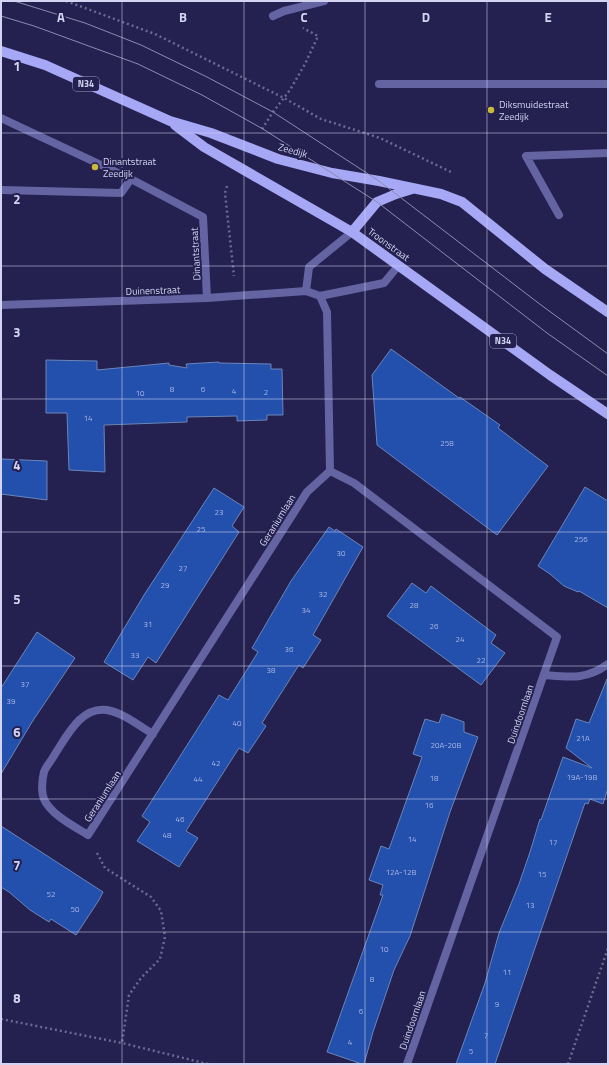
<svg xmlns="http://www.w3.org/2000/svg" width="609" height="1065" font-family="'Titillium Web',sans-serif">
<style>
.building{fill:#2450ad;stroke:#6a85b8}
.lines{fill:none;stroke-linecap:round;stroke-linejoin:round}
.path{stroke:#6c6a92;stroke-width:2.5;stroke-dasharray:2 3;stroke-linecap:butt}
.lane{stroke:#6464a3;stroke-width:8}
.street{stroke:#6464a3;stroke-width:8}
.primary{stroke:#a6a7f5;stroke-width:10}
.tram{stroke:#8c8cb0;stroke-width:1}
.grid{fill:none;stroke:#d2d4f2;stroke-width:1;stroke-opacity:0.55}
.poi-dot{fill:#c9ba3a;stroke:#24204f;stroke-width:1.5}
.labels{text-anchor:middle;stroke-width:4;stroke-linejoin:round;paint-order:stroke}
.number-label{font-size:8px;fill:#a6b3e1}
.shield{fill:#24204f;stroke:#9e9ec1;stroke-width:1}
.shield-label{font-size:9px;font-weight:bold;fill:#d2d4f2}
.poi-label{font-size:10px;fill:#d2d4f2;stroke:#24204f;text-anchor:start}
.street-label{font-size:10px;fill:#d2d4f2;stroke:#24204f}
.grid-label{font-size:13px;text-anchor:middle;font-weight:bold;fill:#d2d4f2;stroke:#24204f;stroke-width:4;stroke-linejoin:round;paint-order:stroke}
</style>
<rect width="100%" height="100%" fill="#24204f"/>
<g class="building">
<polygon points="391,349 459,398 460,397 500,425 498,428 548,466 497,535 377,445 372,375"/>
<polygon points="46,360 97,361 97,370 169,363 169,365 187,368 186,364 219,362 219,363 271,364 271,369 282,369 283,415 267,415 267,420 237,421 237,416 187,417 187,422 104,425 105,472 69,470 67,413 46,413"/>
<polygon points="1,459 47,461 47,500 1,494"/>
<polygon points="585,487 608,501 608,608 579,591 578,592 564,586 550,574 538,566"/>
<polygon points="214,488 244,507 232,526 239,532 156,663 148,657 133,680 104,662 144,595"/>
<polygon points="329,527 335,531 336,529 363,547 313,635 321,640 303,668 299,665 262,723 266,726 248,753 239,748 186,831 198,838 179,867 137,841 150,822 142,816 219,695 228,700 258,652 252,648 291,581"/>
<polygon points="412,583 426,593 431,586 496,635 491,643 505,653 481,685 387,616"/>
<polygon points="37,632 75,658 32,722 1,774 1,688"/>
<polygon points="607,679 608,788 603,804 590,799 588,804 585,803 495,1064 456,1064 485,983 499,933 519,884 530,852 540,819 541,820 563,757 592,768 566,748 576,719 589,723"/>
<polygon points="442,714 464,722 464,732 478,737 450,812 410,936 394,970 373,1032 364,1064 362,1064 327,1052 383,895 380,895 383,885 369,880 381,846 389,849 422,757 413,754 425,719 439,723"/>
<polygon points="1,826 103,892 99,900 76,935 51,919 49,922 30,910 9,892 1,887"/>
</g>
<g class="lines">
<g class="path">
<polyline points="66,1 155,34 284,98 321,119 380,138 451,172"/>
<polyline points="262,129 273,112 290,90 305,64 318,36 303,28"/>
<polyline points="227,186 225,193 234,276"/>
<polyline points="97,853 105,868 151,897 161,911 165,937 160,959 141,978 129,995 122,1043"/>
<polyline points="1,1019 122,1043 208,1064"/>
<polyline points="568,1064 608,948"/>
</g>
<g class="lane">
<polyline points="273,16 284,11 324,1"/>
<polyline points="379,84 608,84"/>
<polyline points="559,215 526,156 608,153"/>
<path d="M544 675C570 677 586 680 608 664"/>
</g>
<g class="street">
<polyline points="1,118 131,179 203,217 207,298"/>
<polyline points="1,190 121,193 131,179"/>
<polyline points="306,291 309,267 352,232"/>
<polyline points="1,305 207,298 306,291 320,296 384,283 398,266"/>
<polyline points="330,471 354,483 557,637 407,1064"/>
<path d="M153 734C139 726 124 713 107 710 81 706 67 736 55 754 52 760 46 766 44 772 42 780 41 792 44 799 50 814 75 827 88 835L307 492 330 471 327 312 320 296"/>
</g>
<g class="primary">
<polyline points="1,51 45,65 170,121 211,133 278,159 332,173 379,181 441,194 462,202 545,269 608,312"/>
<polyline points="175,125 204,147 352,232 550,375 608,414"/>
<polyline points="352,232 377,202 396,194 412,189"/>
</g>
<g class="tram">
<polyline points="14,1 85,23 141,45 207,77 273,112 379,181 541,305 608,354"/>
<polyline points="1,16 34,26 138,64 202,95 263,129 377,202 547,333 608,376"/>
</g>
</g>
<path class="grid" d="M122 1V1064M244 1V1064M365 1V1064M487 1V1064M1 133H608M1 266H608M1 399H608M1 532H608M1 666H608M1 799H608M1 932H608"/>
<g class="poi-dot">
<circle cx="491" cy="110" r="4"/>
<circle cx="95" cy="167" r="4"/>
</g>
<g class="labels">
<g class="number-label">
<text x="172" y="392">8</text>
<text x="203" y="392">6</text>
<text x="234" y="394">4</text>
<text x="266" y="395">2</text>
<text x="140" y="396">10</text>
<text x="88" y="421">14</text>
<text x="447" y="446">258</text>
<text x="219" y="515">23</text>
<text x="201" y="532">25</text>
<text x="581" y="542">256</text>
<text x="341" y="556">30</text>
<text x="183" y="571">27</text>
<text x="165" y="588">29</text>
<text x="323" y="597">32</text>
<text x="414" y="608">28</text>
<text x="306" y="613">34</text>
<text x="148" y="627">31</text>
<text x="434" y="629">26</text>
<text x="460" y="642">24</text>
<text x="289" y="652">36</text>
<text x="135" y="658">33</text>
<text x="481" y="663">22</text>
<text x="271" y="673">38</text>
<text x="25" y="687">37</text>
<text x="11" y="704">39</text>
<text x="237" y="726">40</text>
<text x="583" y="741">21A</text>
<text x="446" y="748">20A-20B</text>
<text x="216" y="766">42</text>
<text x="582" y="780">19A-19B</text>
<text x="434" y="781">18</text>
<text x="198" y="782">44</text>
<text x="429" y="808">16</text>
<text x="180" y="822">46</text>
<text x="167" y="838">48</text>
<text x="412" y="842">14</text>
<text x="553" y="845">17</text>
<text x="401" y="875">12A-12B</text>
<text x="542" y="877">15</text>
<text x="51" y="897">52</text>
<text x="530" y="908">13</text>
<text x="75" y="912">50</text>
<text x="384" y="952">10</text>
<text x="507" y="975">11</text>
<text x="372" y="982">8</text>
<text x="497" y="1007">9</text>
<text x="361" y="1014">6</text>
<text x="486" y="1038">7</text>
<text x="350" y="1045">4</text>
<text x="471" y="1054">5</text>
</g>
<g class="shield">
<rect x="73" y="77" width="26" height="14" rx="3"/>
<rect x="490" y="334" width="26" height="14" rx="3"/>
</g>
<g class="shield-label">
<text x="86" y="87">N34</text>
<text x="503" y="344">N34</text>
</g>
<g class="poi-label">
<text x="499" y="108">Diksmuidestraat<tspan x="499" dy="12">Zeedijk</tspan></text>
<text x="103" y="165">Dinantstraat<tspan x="103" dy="12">Zeedijk</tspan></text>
</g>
<g class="street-label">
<text transform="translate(293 150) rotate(15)" y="4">Zeedijk</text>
<text transform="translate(389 244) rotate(36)" y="4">Troonstraat</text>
<text transform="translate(195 254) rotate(-93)" y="4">Dinantstraat</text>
<text transform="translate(153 290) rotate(-2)" y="4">Duinenstraat</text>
<text transform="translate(277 520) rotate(-58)" y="4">Geraniumlaan</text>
<text transform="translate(520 714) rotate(-71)" y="4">Duindoornlaan</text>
<text transform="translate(102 796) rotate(-57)" y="4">Geraniumlaan</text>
<text transform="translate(412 1020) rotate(-71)" y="4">Duindoornlaan</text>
</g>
</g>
<g class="grid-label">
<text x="61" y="22">A</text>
<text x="183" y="22">B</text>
<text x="304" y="22">C</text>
<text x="426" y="22">D</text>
<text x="548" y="22">E</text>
<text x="17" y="71">1</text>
<text x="17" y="204">2</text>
<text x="17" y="337">3</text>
<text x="17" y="470">4</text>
<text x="17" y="604">5</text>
<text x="17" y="737">6</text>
<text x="17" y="870">7</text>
<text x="17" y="1003">8</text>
</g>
<rect width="609" height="1065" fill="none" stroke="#d2d4f2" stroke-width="4"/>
</svg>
